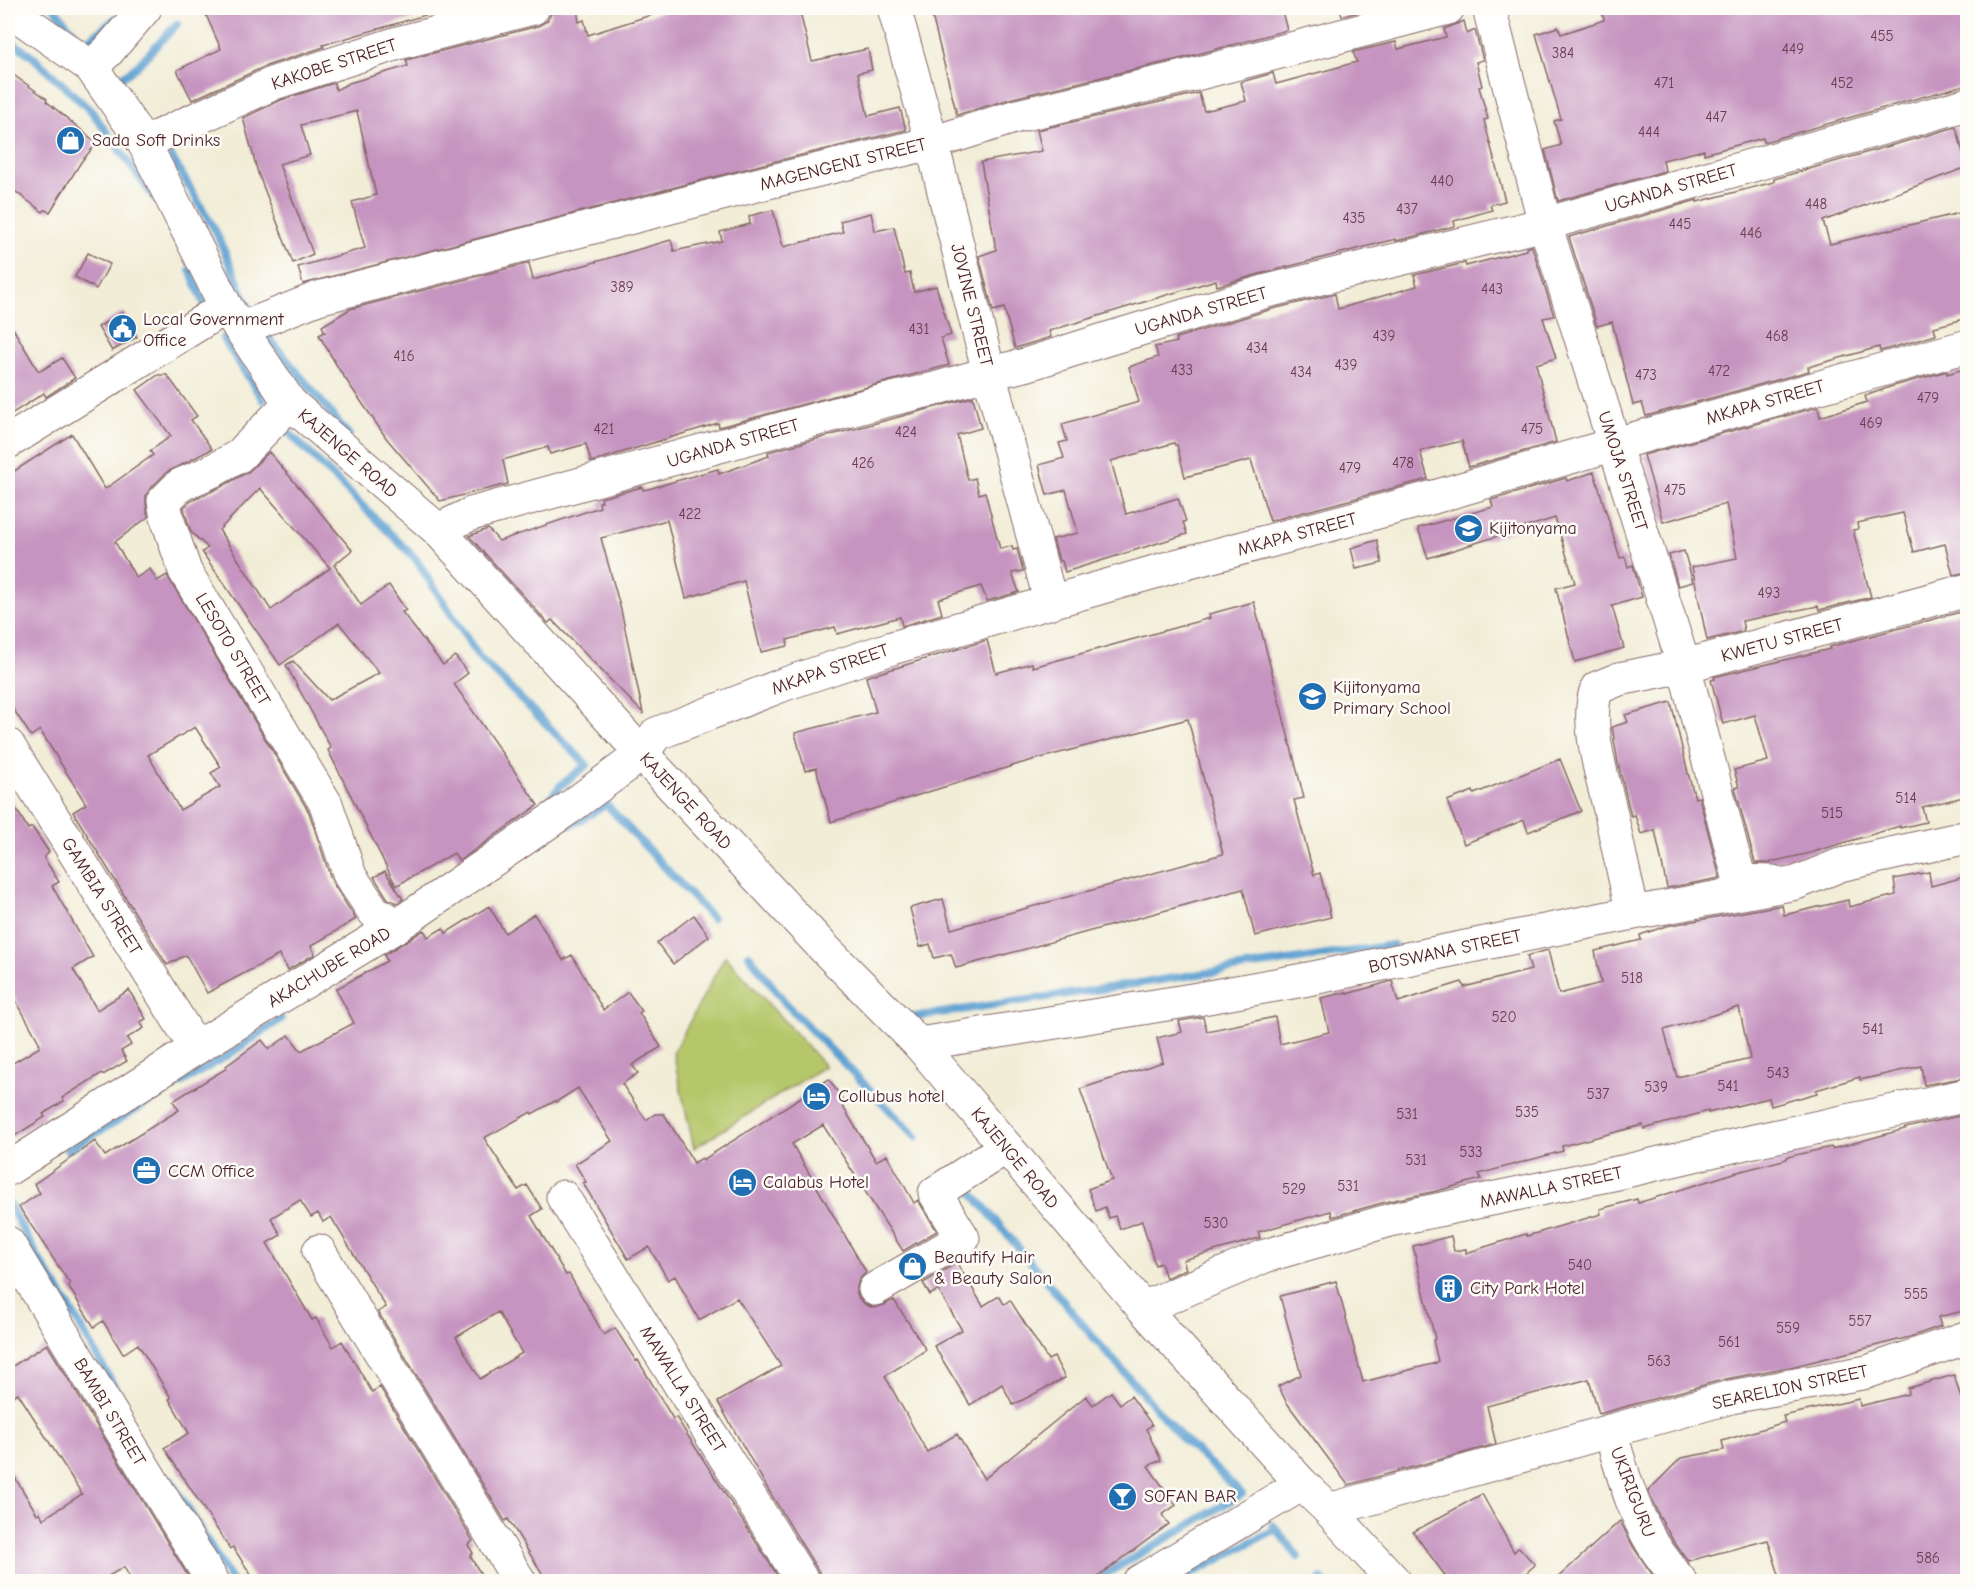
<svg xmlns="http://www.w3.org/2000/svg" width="1975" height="1589" font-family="'Comic Neue',sans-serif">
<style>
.green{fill:#b5c76a;stroke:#80734a;stroke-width:1.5}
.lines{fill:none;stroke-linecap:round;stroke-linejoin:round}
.stream{stroke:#5da0d1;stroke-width:8}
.building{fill:#c694c0;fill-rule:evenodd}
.minor-casing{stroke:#856767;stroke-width:35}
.minor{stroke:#fff;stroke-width:33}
.labels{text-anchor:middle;stroke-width:5;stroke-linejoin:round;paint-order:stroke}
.number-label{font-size:15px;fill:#693c50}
.street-label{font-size:18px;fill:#4a1f2b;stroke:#fdfcf7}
.poi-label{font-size:18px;fill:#4a1f2b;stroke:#fdfcf7;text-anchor:start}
</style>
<rect width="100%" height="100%" fill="#fdfcf7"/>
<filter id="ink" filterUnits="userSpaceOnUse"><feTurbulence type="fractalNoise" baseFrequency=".0167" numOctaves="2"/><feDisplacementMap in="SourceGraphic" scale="12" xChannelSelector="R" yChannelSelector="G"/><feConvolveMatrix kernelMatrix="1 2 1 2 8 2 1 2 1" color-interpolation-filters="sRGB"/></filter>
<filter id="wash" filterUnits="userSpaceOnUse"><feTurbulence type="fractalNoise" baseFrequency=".008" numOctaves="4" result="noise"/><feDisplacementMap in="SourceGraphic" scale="24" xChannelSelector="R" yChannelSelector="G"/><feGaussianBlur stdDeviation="1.35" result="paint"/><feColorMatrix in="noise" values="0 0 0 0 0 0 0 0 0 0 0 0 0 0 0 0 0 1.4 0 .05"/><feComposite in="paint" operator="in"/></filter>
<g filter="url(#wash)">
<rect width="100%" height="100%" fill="#f2edd7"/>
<polygon class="green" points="725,956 825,1066 694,1148 673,1053"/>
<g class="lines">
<g class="stream">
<polyline points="54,8 86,47"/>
<polyline points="8,39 32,56 92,112 155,199"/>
<polyline points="83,44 115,19"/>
<polyline points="112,85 136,67 177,24"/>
<polyline points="171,156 215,230 249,308"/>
<polyline points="190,270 206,308"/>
<polyline points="263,331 349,435"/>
<polyline points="223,338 263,400"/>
<polyline points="283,427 415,558 479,657 587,765 561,785 539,812"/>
<polyline points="572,825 606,804 712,918"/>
<polyline points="749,955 786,1004 916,1137"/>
<polyline points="914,1017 1393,945"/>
<polyline points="67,1150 228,1055 281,1019"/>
<polyline points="963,1182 1095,1339 1182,1438 1242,1494 1092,1582"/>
<polyline points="8,1202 37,1256 68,1305 124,1404"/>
<polyline points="170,1479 232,1582"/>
<polyline points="1273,1525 1298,1557"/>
<polyline points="1321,1579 1324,1582"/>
<polyline points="1176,1582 1276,1529"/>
</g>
</g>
<g id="blocks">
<g class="building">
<polygon points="203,8 429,8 429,14 323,45 324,47 266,66 192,100 177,70 221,49"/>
<polygon points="551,8 577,8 579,22 584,20 588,35 673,8 799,8 812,61 868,49 872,70 858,73 868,116 900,108 906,130 764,164 303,284 298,267 365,248 352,202 376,195 357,111 301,125 310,155 279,164 313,254 293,263 258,173 243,118 281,100 334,83 336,90 349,83 408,66 406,60 538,26 547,21 551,14"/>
<polygon points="930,8 1281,8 1287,30 1187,57 1013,98 957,115"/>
<polygon points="1340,8 1376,8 1342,16"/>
<polygon points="1601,8 1968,8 1968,84 1764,142 1763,138 1704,154 1704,150 1663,160 1665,171 1558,201 1545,150 1561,145 1554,121 1561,119 1536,34 1558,27 1561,34 1604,20"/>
<polygon points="1464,21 1467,34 1475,30 1483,60 1476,62 1482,86 1479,87 1488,119 1484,120 1505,201 1490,205 1492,210 1454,221 1455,226 1396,241 1396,239 1263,273 1217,286 1216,280 1049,331 1051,337 1015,348 1004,308 993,311 979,256 996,250 981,162 1042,151 1037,130 1199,93 1204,111 1246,101 1241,82 1273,73 1276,84 1357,62 1353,52 1396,42 1398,49 1446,37 1444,29"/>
<polygon points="8,71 47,99 46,101 97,143 81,162 50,212 45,210 43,212 8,186"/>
<polygon points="1956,127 1967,167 1823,221 1830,244 1968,211 1968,318 1934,327 1936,335 1880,351 1879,347 1808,367 1809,371 1646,416 1642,403 1633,405 1612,322 1597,326 1569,237 1697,200 1697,202 1774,182 1774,179"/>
<polygon points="773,210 783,247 843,232 840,221 871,213 875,231 894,227 905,274 910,273 914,292 936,286 951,335 941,338 949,365 719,427 718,423 591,462 586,444 550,454 548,447 503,460 508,484 440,501 387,439 340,371 319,335 325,332 322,326 350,309 529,263 533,280 671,240 674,251 722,241 720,232 750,224 749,216"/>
<polygon points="1532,246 1554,316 1543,318 1556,358 1536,364 1556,442 1469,467 1462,441 1420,451 1428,479 1270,521 1251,460 1185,477 1177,445 1175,445 1174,443 1111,461 1126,514 1178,498 1186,521 1183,522 1187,534 1065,572 1062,561 1059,561 1053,539 1078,533 1066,490 1047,495 1039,465 1064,458 1059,443 1067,441 1062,424 1139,402 1129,367 1158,357 1155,347 1177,342 1176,338 1272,309 1335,294 1338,309 1417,286 1414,275 1465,263 1466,266 1526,250 1526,248"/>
<polygon points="88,253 110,264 96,289 75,277"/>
<polygon points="123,312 137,337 112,351 98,327"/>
<polygon points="8,320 37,369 40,371 62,358 75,378 46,397 44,393 8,416"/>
<polygon points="1968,368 1968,572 1953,575 1945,544 1914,552 1903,513 1857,523 1858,529 1853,530 1871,597 1819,610 1818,606 1742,621 1744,631 1707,640 1692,567 1737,558 1726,504 1663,522 1644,455 1818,407 1820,417 1867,402 1865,396 1890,387 1947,371 1947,374"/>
<path d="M158 375H167L197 416 191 420 212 449 167 472 151 488 146 495V504L148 517 115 542 136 578 150 569 157 581 167 575 309 812 332 882 356 919 311 946 315 954 288 970 279 955 207 993 186 955 167 965 73 812 86 804 40 730 31 736 8 701V475L72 434 105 489 153 455 150 451 171 436 137 390ZM195 727 221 767 211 773 220 787 180 810 148 755Z"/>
<polygon points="973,397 981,428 957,435 968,480 975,478 979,494 985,492 1000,549 1012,546 1013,550 1017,549 1023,571 1012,573 1019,592 987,601 981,586 938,599 942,614 902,626 900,617 837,634 835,627 787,640 788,646 761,652 744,581 686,598 667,520 601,538 621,610 643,713 552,620 548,623 469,536 488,529 499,541 600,507 599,502 602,502 601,498 642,487 643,490 648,489 718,469 719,474 769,456 768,452"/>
<path d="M269 452 352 550 334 565 361 605 389 585 406 610 402 612 443 665 455 656 468 673 454 684 538 805 459 861 454 853 396 886 328 750 331 748 286 665 293 661 329 700 379 673 339 623 280 665 202 552 208 548 191 532 185 513 184 507 191 501 221 487 248 472ZM260 488 330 568 271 610 219 530Z"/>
<polygon points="1594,472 1620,558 1625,557 1628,567 1633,565 1642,597 1612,606 1624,648 1575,662 1556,588 1575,583 1555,518 1428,558 1418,528 1493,507 1491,500 1566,478 1567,481"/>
<polygon points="1377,540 1382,563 1356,569 1351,548"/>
<polygon points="1684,551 1693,582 1678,586 1669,555"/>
<polygon points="1254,602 1304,798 1294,800 1314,875 1320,873 1331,917 1255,936 1243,889 956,968 951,954 934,958 930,944 920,947 910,908 943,899 951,929 1223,854 1188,719 1022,763 831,822 816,768 805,771 795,733 876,712 866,677 987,640 996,673 1032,663 1033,667 1210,618 1209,614"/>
<polygon points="1968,610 1968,796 1922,807 1926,822 1900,828 1900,826 1810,853 1771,862 1771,863 1755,863 1735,788 1739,787 1734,770 1768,761 1755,715 1723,724 1711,680 1715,679 1714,677 1830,649 1829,647"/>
<polygon points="1671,702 1688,773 1695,798 1699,797 1720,878 1667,888 1655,830 1641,834 1635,815 1631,816 1618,763 1612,727 1628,722 1625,715"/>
<polygon points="1560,759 1581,811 1528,832 1524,820 1464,844 1447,801 1473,791 1474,794"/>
<polygon points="8,795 28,829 32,827 49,852 44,858 59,882 52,886 93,957 73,969 97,1010 129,990 146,1019 140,1022 144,1028 127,1038 131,1045 121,1051 127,1061 103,1075 102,1073 62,1098 64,1101 43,1114 45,1117 8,1140 8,1066 40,1047 39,1044 40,1044 8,986"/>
<polygon points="385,871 403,899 397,903 388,899 374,877"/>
<path d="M1929 872 1931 886 1968 876V1077L1924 1085 1921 1066 1860 1080V1077L1816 1090 1817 1093 1771 1106 1769 1098 1708 1113V1111L1644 1129 1643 1125 1562 1146 1563 1151 1479 1174 1481 1179 1437 1191 1389 1201 1332 1217 1331 1211 1258 1232 1260 1238 1256 1239 1183 1260 1186 1269 1166 1278 1161 1263 1155 1265 1142 1221 1120 1229 1115 1216 1109 1218 1105 1207 1096 1211 1088 1189 1112 1180 1080 1089 1163 1062 1157 1038 1182 1032 1179 1021 1203 1017 1207 1031 1275 1017 1280 1044 1329 1032 1321 998 1347 992V994L1392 981 1398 1002 1462 982 1464 987 1531 970 1527 956 1548 950 1559 994 1601 983 1595 951 1641 940 1640 935 1666 926 1782 905 1784 915 1848 900 1849 907 1896 895 1894 879ZM1739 1007 1750 1059 1677 1077 1664 1030Z"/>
<path d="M489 906 505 933 534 914 563 960 572 955 603 1010 628 992 642 1011 639 1013 661 1047 632 1065 638 1073 622 1084 646 1120 655 1114H664L694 1163 702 1158 703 1160 829 1079 843 1100 840 1102 876 1161 887 1155 914 1203 918 1200 937 1231 903 1251 823 1125 792 1144 866 1272 859 1280 856 1290 859 1299 866 1305 874 1308 884 1305 894 1300 926 1350 885 1376 927 1452 957 1434 984 1479 1086 1396 1093 1405 1111 1392 1120 1404 1131 1396 1152 1425 1146 1429 1161 1460 1148 1466 1176 1505 1162 1515 1169 1524 1092 1581H822L819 1572 769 1491 718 1402 781 1366 737 1298 699 1320 675 1276 668 1280 649 1247 628 1259 583 1183 586 1182 575 1164 612 1141 578 1088 556 1102 555 1101 532 1114 531 1112 484 1138 518 1190 527 1185 542 1209 531 1216 566 1275 569 1274 604 1335 615 1328 636 1361 638 1360 673 1419 676 1417 781 1581H547L508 1519 505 1521 378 1312 386 1307 331 1217 323 1222 318 1213 311 1217 300 1200 271 1218 281 1235 267 1243 312 1320 316 1318 333 1347 342 1341 372 1392 380 1387 473 1541 468 1545 473 1553 470 1556 485 1581H255L233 1547 230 1549 164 1448 189 1433 169 1399 171 1398 138 1344 123 1354 103 1321 94 1327 68 1286 70 1284 19 1207 40 1193 34 1184 95 1141 105 1156 179 1110 173 1101 227 1068 226 1066 262 1040 269 1049 289 1035 301 1051 354 1023 336 989 387 961 384 955 424 930 428 937 443 928 446 933ZM498 1312 522 1353 480 1379 456 1337Z"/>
<polygon points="694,915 709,936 673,964 657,943"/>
<polygon points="1968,1114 1968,1310 1938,1317 1941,1326 1910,1337 1795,1366 1726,1379 1599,1414 1589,1379 1487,1406 1496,1444 1348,1485 1287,1403 1278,1386 1301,1375 1280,1296 1336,1281 1363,1382 1436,1363 1438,1361 1433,1340 1435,1339 1413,1246 1451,1236 1454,1251 1466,1249 1466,1253 1526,1234 1527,1236 1601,1214 1600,1209 1637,1199 1638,1203 1734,1173 1787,1159 1787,1157 1831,1147 1832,1149 1905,1129 1905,1128"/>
<polygon points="957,1263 983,1306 999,1296 1004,1304 1010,1300 1048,1360 1054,1357 1065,1378 1013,1405 1002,1384 970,1405 934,1346 962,1330 938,1290 930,1295 923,1283"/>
<polygon points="47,1344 191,1581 132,1581 124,1567 100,1581 8,1581 8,1466 37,1514 40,1512 43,1519 82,1494 18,1393 8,1399 8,1369"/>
<polygon points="1954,1375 1968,1421 1968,1576 1961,1577 1962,1581 1781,1581 1768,1540 1688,1561 1674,1542 1659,1516 1648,1491 1681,1458 1724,1450 1722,1441 1785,1422 1783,1416 1859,1399 1860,1406 1909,1394 1908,1388"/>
<polygon points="1482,1494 1514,1552 1519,1547 1535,1565 1517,1581 1449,1581 1413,1532"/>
<polygon points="1620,1521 1634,1548 1657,1581 1554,1581"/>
</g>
</g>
</g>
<g filter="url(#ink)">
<use href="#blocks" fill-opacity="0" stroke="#856767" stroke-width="1.5"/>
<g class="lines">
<defs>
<g id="minor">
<polyline points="894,8 932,143 989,373 1051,603"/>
<polyline points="1489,8 1545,224 1684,666 1740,881 1773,882"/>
<polyline points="8,9 91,67 144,143 226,307 290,403 438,530 642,754 824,948 919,1044 1143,1308 1302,1484 1329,1510 1395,1582"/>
<polyline points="91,67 108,51 145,8"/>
<polyline points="144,143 274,83 398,43 533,8"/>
<polyline points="240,329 318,298 768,182 932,143 1017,116 1192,75 1448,8"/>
<polyline points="290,403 239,456 212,471 180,485 164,501 167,518 185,571 326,804 350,876 375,913 398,925"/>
<polyline points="8,442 226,307"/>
<polyline points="438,530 471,514 880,402 934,389 989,373 1025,365 1107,339 1267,291 1545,224 1968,104"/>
<polyline points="8,745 196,1048"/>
<path d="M1633 913C1625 880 1618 847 1611 814 1603 779 1584 721 1597 688L1619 679 1684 666 1968 590"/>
<polyline points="919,1044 1192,1000 1303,980 1633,913 1796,883 1840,865 1968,837"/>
<polyline points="8,1169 196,1048 398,925 569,808 642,754 656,734 785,684 892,648 1175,566 1434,497 1615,444 1968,346"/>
<polyline points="563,1197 803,1582"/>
<polyline points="8,1243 213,1582"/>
<polyline points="319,1251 520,1582"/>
<polyline points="875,1289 963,1238 935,1193 1006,1147"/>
<polyline points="1143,1308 1265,1256 1394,1219 1622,1172 1754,1141 1968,1095"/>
<path d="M1610 1431C1622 1471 1634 1517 1658 1552 1665 1562 1673 1572 1681 1582"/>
<polyline points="1329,1510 1731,1397 1867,1372 1968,1337"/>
<polyline points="1139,1582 1302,1484"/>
</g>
</defs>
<use href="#minor" class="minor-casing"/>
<use href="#minor" class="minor"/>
</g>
</g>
<defs>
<symbol id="shop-disc" viewBox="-11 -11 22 22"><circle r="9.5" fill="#1f6fb2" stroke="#fdfcf7"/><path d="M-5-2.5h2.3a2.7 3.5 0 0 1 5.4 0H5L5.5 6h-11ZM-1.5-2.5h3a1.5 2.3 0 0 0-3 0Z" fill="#fff"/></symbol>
<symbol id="civic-disc" viewBox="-11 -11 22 22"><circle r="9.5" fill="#1f6fb2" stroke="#fdfcf7"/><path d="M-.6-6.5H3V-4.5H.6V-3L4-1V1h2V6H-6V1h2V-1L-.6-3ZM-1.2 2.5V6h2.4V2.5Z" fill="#fff"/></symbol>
<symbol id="school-disc" viewBox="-11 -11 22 22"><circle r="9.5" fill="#1f6fb2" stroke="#fdfcf7"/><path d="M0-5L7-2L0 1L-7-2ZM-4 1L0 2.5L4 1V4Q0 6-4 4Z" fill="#fff"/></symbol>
<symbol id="hotel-disc" viewBox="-11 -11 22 22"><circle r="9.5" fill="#1f6fb2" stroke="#fdfcf7"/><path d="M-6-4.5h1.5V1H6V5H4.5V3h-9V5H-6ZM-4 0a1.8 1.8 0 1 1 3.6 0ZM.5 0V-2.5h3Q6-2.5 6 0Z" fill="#fff"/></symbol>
<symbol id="office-disc" viewBox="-11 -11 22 22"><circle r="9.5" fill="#1f6fb2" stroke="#fdfcf7"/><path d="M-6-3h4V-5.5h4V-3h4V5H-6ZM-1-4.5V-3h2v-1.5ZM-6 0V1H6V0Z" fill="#fff"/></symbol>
<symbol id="building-disc" viewBox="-11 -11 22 22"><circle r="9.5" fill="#1f6fb2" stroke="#fdfcf7"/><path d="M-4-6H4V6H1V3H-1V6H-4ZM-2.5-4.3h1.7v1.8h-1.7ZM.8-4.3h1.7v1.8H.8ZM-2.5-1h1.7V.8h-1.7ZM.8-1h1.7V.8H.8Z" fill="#fff"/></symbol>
<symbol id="bar-disc" viewBox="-11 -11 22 22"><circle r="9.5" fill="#1f6fb2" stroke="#fdfcf7"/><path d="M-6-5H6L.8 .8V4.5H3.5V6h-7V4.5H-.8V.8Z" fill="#fff"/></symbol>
</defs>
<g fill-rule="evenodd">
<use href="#shop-disc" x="54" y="124" width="33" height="33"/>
<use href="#civic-disc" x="106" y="312" width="33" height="33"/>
<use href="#school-disc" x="1452" y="512" width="33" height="33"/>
<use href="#school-disc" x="1296" y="680" width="33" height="33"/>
<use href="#hotel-disc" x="800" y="1080" width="33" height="33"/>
<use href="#office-disc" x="130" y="1154" width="33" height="33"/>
<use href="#hotel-disc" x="726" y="1166" width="33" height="33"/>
<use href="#shop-disc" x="896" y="1250" width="33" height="33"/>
<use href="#building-disc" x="1432" y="1272" width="33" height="33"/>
<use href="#bar-disc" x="1106" y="1480" width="33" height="33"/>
</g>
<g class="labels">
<g class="number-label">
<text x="1882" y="41">455</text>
<text x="1793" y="54">449</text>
<text x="1563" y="58">384</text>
<text x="1664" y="88">471</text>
<text x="1842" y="88">452</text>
<text x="1716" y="122">447</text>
<text x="1649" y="137">444</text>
<text x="1442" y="186">440</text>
<text x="1816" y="209">448</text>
<text x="1407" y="214">437</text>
<text x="1354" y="223">435</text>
<text x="1680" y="229">445</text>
<text x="1751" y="238">446</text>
<text x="622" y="292">389</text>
<text x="1492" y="294">443</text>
<text x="919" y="334">431</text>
<text x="1384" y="341">439</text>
<text x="1777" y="341">468</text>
<text x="1257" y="353">434</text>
<text x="404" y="361">416</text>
<text x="1346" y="370">439</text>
<text x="1182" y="375">433</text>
<text x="1719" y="376">472</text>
<text x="1301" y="377">434</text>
<text x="1646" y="380">473</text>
<text x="1928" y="403">479</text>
<text x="1871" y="428">469</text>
<text x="604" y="434">421</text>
<text x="1532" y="434">475</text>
<text x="906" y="437">424</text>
<text x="863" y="468">426</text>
<text x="1403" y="468">478</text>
<text x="1350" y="473">479</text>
<text x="1675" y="495">475</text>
<text x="690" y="519">422</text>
<text x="1769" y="598">493</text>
<text x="1906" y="803">514</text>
<text x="1832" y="818">515</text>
<text x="1632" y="983">518</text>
<text x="1504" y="1022">520</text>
<text x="1873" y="1034">541</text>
<text x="1778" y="1078">543</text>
<text x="1728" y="1091">541</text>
<text x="1656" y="1092">539</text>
<text x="1598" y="1099">537</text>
<text x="1527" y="1117">535</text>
<text x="1407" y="1119">531</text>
<text x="1471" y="1157">533</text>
<text x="1416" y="1165">531</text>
<text x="1348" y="1191">531</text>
<text x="1294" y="1194">529</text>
<text x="1216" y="1228">530</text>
<text x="1580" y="1270">540</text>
<text x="1916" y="1299">555</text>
<text x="1860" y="1326">557</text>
<text x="1788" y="1333">559</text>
<text x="1729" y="1347">561</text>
<text x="1659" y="1366">563</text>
<text x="1928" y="1563">586</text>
</g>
<g class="street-label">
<text transform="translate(334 64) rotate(-18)" y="6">KAKOBE STREET</text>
<text transform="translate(843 164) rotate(-14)" y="6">MAGENGENI STREET</text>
<text transform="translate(1671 188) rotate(-16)" y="6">UGANDA STREET</text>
<text transform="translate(972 305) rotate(76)" y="6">JOVINE STREET</text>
<text transform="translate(1201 311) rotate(-16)" y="6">UGANDA STREET</text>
<text transform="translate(1765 402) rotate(-16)" y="6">MKAPA STREET</text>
<text transform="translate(733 443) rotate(-16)" y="6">UGANDA STREET</text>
<text transform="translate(348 453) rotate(41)" y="6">KAJENGE ROAD</text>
<text transform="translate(1623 471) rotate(72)" y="6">UMOJA STREET</text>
<text transform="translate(1297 534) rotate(-15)" y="6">MKAPA STREET</text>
<text transform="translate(1782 640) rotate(-15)" y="6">KWETU STREET</text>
<text transform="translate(233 649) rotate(59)" y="6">LESOTO STREET</text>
<text transform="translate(830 669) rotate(-19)" y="6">MKAPA STREET</text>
<text transform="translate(686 801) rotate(47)" y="6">KAJENGE ROAD</text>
<text transform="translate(102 896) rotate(58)" y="6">GAMBIA STREET</text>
<text transform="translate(1445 951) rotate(-12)" y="6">BOTSWANA STREET</text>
<text transform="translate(329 967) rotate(-31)" y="6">AKACHUBE ROAD</text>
<text transform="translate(1015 1158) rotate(50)" y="6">KAJENGE ROAD</text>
<text transform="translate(1551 1187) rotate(-12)" y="6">MAWALLA STREET</text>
<text transform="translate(1790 1387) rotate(-12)" y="6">SEARELION STREET</text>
<text transform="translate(683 1389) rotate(58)" y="6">MAWALLA STREET</text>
<text transform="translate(110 1412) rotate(59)" y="6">BAMBI STREET</text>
<text transform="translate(1633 1492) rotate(69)" y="6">UKIRIGURU</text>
</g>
<g class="poi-label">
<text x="92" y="146">Sada Soft Drinks</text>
<text x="143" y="325">Local Government<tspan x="143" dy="21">Office</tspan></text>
<text x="1489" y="534">Kijitonyama</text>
<text x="1333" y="693">Kijitonyama<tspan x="1333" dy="21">Primary School</tspan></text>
<text x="838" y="1102">Collubus hotel</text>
<text x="168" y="1177">CCM Office</text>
<text x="763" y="1188">Calabus Hotel</text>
<text x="934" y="1263">Beautify Hair<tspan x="934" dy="21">&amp; Beauty Salon</tspan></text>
<text x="1470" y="1294">City Park Hotel</text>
<text x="1144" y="1502">SOFAN BAR</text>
</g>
</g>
<rect width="1975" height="1589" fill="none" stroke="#fdfcf7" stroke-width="30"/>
</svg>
